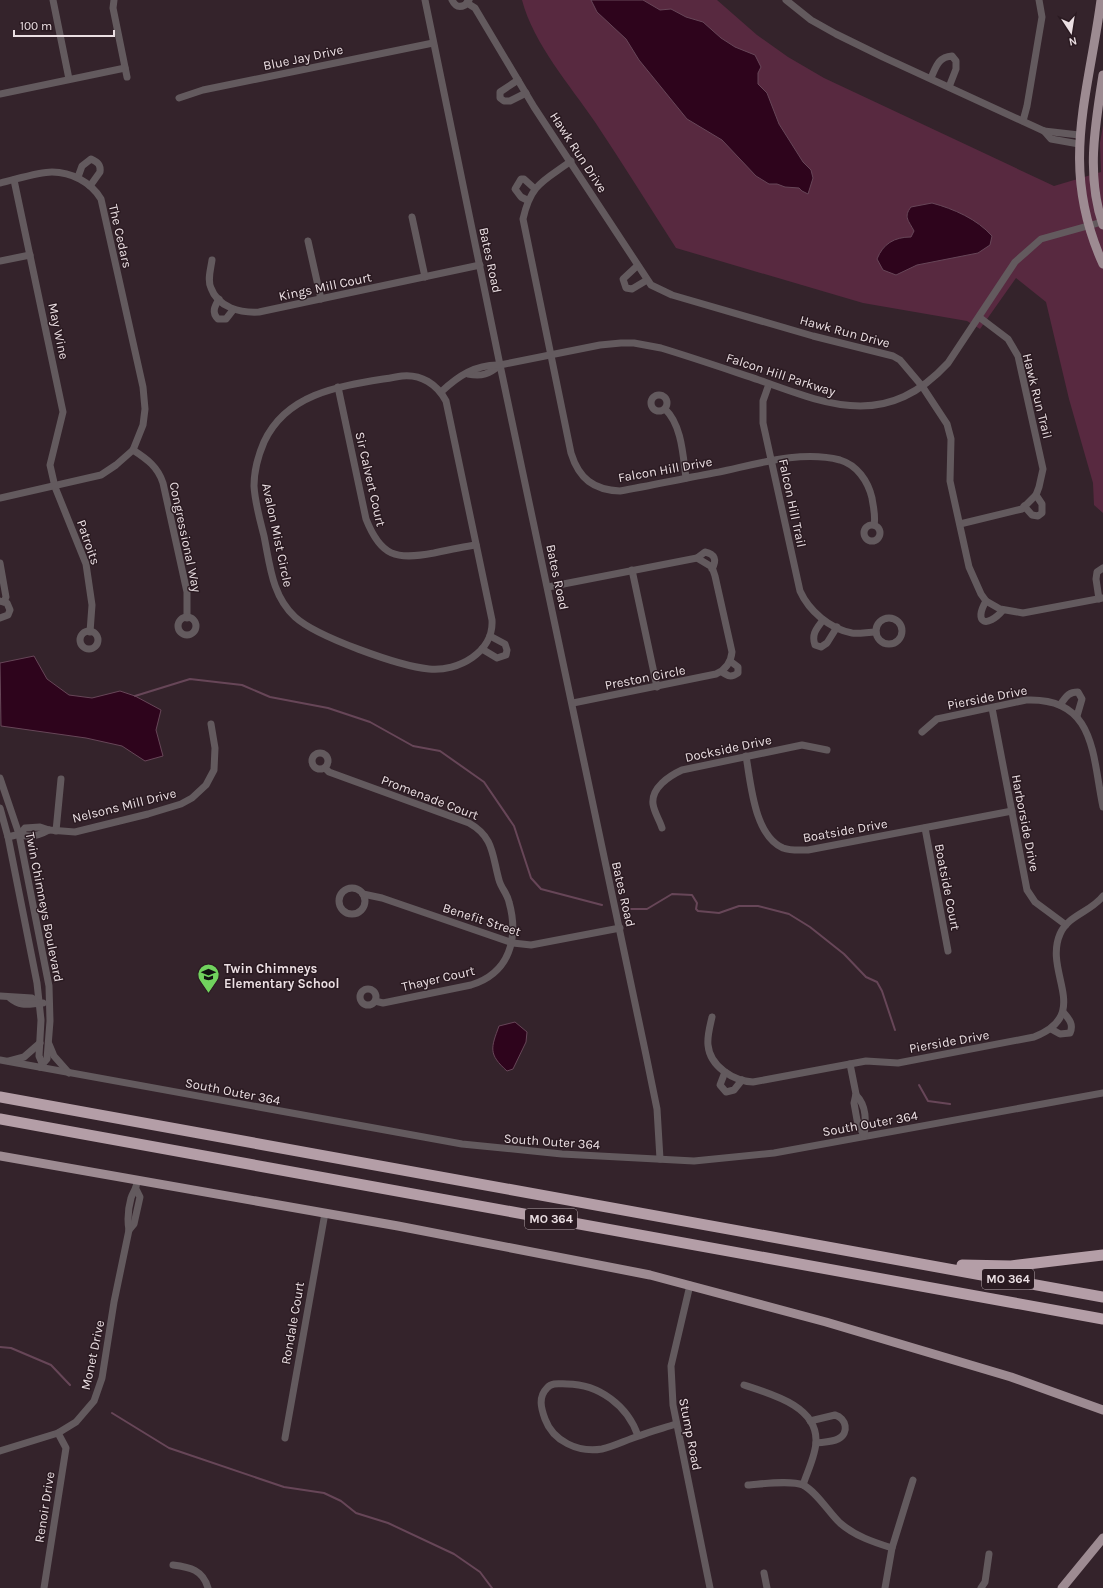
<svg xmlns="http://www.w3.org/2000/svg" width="1103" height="1588" font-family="Karla,sans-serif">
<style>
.green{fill:#582940}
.water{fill:#2e041c;stroke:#674658}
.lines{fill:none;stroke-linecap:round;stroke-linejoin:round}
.stream{stroke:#674658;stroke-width:2}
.minor{stroke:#635a5e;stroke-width:7}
.major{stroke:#9d8b92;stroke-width:9}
.highway{stroke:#b49ea7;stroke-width:11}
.labels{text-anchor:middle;stroke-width:3;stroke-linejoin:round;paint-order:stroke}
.shield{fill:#2a1a21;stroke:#b1a4a9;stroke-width:1}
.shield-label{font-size:12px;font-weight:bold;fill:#ebdfe3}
.street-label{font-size:13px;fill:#ebdfe3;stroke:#2a1a21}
.poi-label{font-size:13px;font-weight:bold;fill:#ebdfe3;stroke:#2a1a21;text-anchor:start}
</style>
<rect width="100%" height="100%" fill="#34232b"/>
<path class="green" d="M522 0H717L757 35 788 57 824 78 1054 186 1101 172 1100 143 1103 125V513L1094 505 1093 483 1069 399 1046 302 1016 278 980 329 967 321 863 303 676 248C649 206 623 164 595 122 570 85 534 45 522 0Z"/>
<g class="water">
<polygon points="591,0 643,0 660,10 671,9 686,17 703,22 721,38 735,47 755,55 761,67 758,73 758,84 767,93 779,124 803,162 811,170 813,178 808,194 802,191 799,188 785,187 777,184 769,184 756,176 722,140 687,119 639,60 626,39 597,12"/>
<path d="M932 203C954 209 977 219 992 236L990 245 978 253 917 265 896 275 883 270 877 259C883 244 894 237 911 237L914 231C909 221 903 217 911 207Z"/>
<polygon points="34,656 47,679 69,695 92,698 120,691 135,696 161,710 156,730 163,756 145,761 122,746 86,738 1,726 0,663"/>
<path d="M515 1022 527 1032 526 1042 513 1069 507 1071C488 1054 491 1048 499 1026Z"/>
</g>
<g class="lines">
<g class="stream">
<polyline points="135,696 190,679 242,685 270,697 328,708 370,722 413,746 440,751 484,782 514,826 531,878 541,889 602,905"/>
<polyline points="631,909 647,909 672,894 692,895 697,903 696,909 698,911 719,913 739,906 758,906 789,914 810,927 844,954 866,977 877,982 882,991 895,1030"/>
<polyline points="919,1085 928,1101 950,1104"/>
<polyline points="0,1347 11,1348 51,1365 70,1385"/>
<polyline points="112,1413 169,1448 284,1487 324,1493 341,1501 356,1513 388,1523 454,1554 480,1572 492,1588"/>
</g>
<g class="minor">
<polyline points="53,0 69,79"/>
<polyline points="114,0 113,8 127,77"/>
<polyline points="425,0 500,365 646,1055 657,1109 660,1159"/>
<path d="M452 0C455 6 459 8 465 5L469 0"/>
<polyline points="786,0 811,20 836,34 883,57 1044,131 1079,135"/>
<polyline points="467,3 475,8 534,107 651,285 672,295 813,336 893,356 900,360 922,386 947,424 951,439 950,481 969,567 981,594 986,601 1000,609 1023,613 1103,598"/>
<path d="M931 78C936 67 938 57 952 56L956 61V69L949 87"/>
<polyline points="518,80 500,92 500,98 504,101 510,101 526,93"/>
<polyline points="0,94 125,68"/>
<polyline points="179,98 203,90 433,43"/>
<polyline points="1023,121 1027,106 1042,17 1039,0"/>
<polyline points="1044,131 1051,139 1079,144"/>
<path d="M571 161C544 181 531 183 523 219L571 453C579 479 594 490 620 491 653 485 686 478 719 472 757 464 801 450 840 460 857 465 868 481 872 498 873 506 876 516 874 525"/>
<path d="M78 177 82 166 91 159C98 162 101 165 100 172L90 186"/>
<polyline points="14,180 63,412 50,465 55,487 86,564 92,605 90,632"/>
<path d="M0 183C14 180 38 172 52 172 71 172 91 182 101 199L143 387 145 409 143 425 133 450 116 465 101 475 0 498"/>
<polyline points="527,200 521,197 515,189 521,179 524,179 534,188"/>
<polyline points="412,217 425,277"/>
<polyline points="308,241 321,299"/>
<path d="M212 260C211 268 207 280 211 288 218 308 241 313 259 312L480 265"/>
<polyline points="0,261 30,255"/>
<polyline points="637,266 623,279 626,288 632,289 647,280"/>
<path d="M219 299C215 306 211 312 218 319H226L233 310"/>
<path d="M468 374C482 377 489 374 500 365"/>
<path d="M402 376C421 374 437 384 446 401L492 620C494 652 458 672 429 669 399 666 317 637 295 617 272 596 270 565 264 536 260 520 255 503 254 486 254 471 258 456 264 442 289 388 351 385 402 376Z"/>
<path d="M769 384 763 401V423L800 591C809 611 830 629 852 633 859 634 868 632 876 632"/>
<path d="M338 387 366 519C381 557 396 560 434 553 448 550 462 547 476 545"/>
<path d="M441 392C458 376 476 364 500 365L600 345 621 343H634L661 348C694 358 726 369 759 380 831 406 887 429 948 363L1015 262 1041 239 1102 222"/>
<circle cx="659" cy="403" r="8"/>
<path d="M665 409C682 425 683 456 686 478"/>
<path d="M133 450C147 459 158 467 163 483L187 592V618"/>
<polyline points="1024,506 1032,515 1038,516 1042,513 1042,504 1036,495"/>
<polyline points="960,524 1022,509 1036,495 1039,487 1043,469 1018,356 1008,339 979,317"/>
<circle cx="872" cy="533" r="8"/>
<path d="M697 558 705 552C715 554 717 560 712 569"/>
<polyline points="0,563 6,597 4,602"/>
<polyline points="632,570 657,687"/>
<path d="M548 587 697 558 712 567 715 576 732 652C731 662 725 670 716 674L573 703"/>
<polyline points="1099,599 1096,579 1097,572 1103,568"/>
<path d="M986 601C973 623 987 629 1003 610"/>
<circle cx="187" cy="626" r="9"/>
<polyline points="0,618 8,615 10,610 7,603 0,601"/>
<circle cx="889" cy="631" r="13"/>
<path d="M823 620C817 628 811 634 815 645L821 647 827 643 837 627"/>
<circle cx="89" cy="640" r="9"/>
<polyline points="482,649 497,658 506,655 507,650 505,644 490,636"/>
<path d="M722 672C728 676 731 678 738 673V667L730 661"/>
<path d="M1060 705C1066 697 1068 692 1078 692L1082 699 1077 716"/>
<polyline points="992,708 1027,890 1035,902 1066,925"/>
<path d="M922 732 937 719 1026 700C1096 697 1092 755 1103 807"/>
<circle cx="320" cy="761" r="8"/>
<path d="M746 756C751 784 754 835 783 848 791 851 800 850 808 850L1012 811"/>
<path d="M325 768 329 772 469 823C494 837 492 855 499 880 501 888 507 893 509 902 519 938 510 973 471 985L383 1003 375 1001"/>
<polyline points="0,778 19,834 49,986 50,1021 47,1059 40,1067"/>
<polyline points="0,808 8,837 37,983 41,1020 39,1056 42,1063"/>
<path d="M662 828C660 821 654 812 653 804 651 788 669 776 682 770L802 745 827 750"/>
<polyline points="925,828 948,951"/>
<polyline points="56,831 61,779"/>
<path d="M20 834C30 839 40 835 49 830"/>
<polyline points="8,837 20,834 25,828 40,827 49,830 75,832 148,814 181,804 192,798 206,785 214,770 215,748 211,724"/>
<circle cx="352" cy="901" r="13"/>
<polyline points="363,894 382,898 513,943 531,945 620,928"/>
<circle cx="368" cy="997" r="8"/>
<polyline points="0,996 32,998 39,1003"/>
<path d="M10 998C22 1008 31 1003 43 1003"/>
<path d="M712 1017C710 1026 707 1036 708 1045 710 1067 734 1081 753 1082L866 1061 898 1063 1034 1037C1093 1014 1043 973 1060 934 1068 915 1091 912 1103 896"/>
<path d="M1051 1029 1060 1034 1070 1033C1074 1024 1069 1019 1063 1012"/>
<polyline points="49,1044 54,1056 69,1073"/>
<polyline points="0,1060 462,1144 562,1154 694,1161 774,1153 1103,1093"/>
<polyline points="9,1061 24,1057 40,1043"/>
<polyline points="850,1064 856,1094 854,1103 857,1120 864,1136"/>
<polyline points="725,1072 720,1085 726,1092 734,1090 742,1080"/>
<path d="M856 1095C867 1106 866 1121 864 1136"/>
<polyline points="129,1230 134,1224 140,1197 136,1189"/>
<polyline points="690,1285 671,1366 673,1405 710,1588"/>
<path d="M744 1385C771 1394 817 1406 816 1441 816 1455 807 1472 803 1485"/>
<path d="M810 1421 835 1415C846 1418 850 1433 838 1439 832 1442 824 1442 816 1443"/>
<path d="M638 1436C628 1406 599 1384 567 1384 560 1384 552 1382 547 1388 538 1397 541 1408 545 1419 553 1441 578 1453 602 1449 615 1446 626 1440 639 1436 651 1431 664 1428 676 1424"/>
<polyline points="285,1438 325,1213"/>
<path d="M0 1451 58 1433 76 1422 94 1401 102 1378 114 1302 129 1230C127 1219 128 1209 131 1198 133 1192 137 1188 137 1181"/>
<path d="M748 1485C762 1484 791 1480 803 1485 817 1492 829 1513 840 1523 855 1536 873 1542 892 1548"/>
<path d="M173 1565C190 1567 203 1570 208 1588"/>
<polyline points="764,1573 767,1588"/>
<polyline points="44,1588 66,1448 58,1433"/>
<polyline points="885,1588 892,1548 913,1480"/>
<polyline points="981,1588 985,1582 989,1554"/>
</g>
<g class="major">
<path d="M1101 0C1088 98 1059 167 1103 264"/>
<path d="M1103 75C1095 125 1086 176 1103 225"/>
<polyline points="0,1156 398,1226 650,1275 826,1322 1011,1377 1103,1410"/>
<polyline points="1062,1588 1103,1538"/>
</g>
<g class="highway">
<polyline points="0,1097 1103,1297"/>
<polyline points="0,1119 1103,1319"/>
<polyline points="962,1265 1011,1266 1103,1255"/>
</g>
</g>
<defs>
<symbol id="school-pin" viewBox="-11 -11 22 30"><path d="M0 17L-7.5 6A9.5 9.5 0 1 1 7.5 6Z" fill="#71d25e" stroke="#2a1a21"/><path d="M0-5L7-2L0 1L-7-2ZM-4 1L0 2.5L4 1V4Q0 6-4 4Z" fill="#111"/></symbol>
</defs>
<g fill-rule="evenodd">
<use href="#school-pin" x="196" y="962" width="25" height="34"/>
</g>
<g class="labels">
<g class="shield">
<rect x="525" y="1209" width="52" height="20" rx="3"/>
<rect x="982" y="1269" width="52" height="20" rx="3"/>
</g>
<g class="shield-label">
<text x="551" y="1223">MO 364</text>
<text x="1008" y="1283">MO 364</text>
</g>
<g class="street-label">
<text transform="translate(303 57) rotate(-12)" y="5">Blue Jay Drive</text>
<text transform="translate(579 152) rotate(57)" y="5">Hawk Run Drive</text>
<text transform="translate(121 236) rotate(77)" y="5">The Cedars</text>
<text transform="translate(491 260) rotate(78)" y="5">Bates Road</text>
<text transform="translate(325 286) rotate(-12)" y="5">Kings Mill Court</text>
<text transform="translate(59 331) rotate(78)" y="5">May Wine</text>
<text transform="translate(845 331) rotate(15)" y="5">Hawk Run Drive</text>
<text transform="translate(781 374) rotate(18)" y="5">Falcon Hill Parkway</text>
<text transform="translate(1038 396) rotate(76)" y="5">Hawk Run Trail</text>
<text transform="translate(665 469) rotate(-10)" y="5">Falcon Hill Drive</text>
<text transform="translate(371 479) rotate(77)" y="5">Sir Calvert Court</text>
<text transform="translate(793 503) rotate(78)" y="5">Falcon Hill Trail</text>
<text transform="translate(278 535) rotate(78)" y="5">Avalon Mist Circle</text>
<text transform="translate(186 537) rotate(78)" y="5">Congressional Way</text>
<text transform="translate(89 542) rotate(71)" y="5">Patroits</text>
<text transform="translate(558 577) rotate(78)" y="5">Bates Road</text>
<text transform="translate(645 677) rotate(-11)" y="5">Preston Circle</text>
<text transform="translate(987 697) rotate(-11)" y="5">Pierside Drive</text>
<text transform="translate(728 748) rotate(-12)" y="5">Dockside Drive</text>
<text transform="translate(430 797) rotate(21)" y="5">Promenade Court</text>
<text transform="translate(124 805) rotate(-14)" y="5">Nelsons Mill Drive</text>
<text transform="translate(1026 823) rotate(79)" y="5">Harborside Drive</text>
<text transform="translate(845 830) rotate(-10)" y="5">Boatside Drive</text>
<text transform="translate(948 887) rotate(79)" y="5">Boatside Court</text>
<text transform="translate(624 894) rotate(77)" y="5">Bates Road</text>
<text transform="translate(45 907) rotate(79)" y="5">Twin Chimneys Boulevard</text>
<text transform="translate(482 919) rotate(18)" y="5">Benefit Street</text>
<text transform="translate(438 978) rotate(-13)" y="5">Thayer Court</text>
<text transform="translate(949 1041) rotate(-10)" y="5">Pierside Drive</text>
<text transform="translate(233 1091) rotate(11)" y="5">South Outer 364</text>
<text transform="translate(870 1123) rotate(-10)" y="5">South Outer 364</text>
<text transform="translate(552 1141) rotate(4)" y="5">South Outer 364</text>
<text transform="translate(292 1323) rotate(-80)" y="5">Rondale Court</text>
<text transform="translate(92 1355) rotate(-78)" y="5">Monet Drive</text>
<text transform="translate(691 1434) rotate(79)" y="5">Stump Road</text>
<text transform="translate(44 1507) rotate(-81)" y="5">Renoir Drive</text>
</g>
<g class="poi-label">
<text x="224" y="973">Twin Chimneys<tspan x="224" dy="15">Elementary School</tspan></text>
</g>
</g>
<g transform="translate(1071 32) rotate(168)" stroke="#2a1a21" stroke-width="3" paint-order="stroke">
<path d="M0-3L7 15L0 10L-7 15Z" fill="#ebdfe3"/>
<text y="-6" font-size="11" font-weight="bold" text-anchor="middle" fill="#ebdfe3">N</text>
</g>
<path d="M14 30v6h100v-6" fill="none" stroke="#ebdfe3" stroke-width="2"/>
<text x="20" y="30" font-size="12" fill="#ebdfe3" stroke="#2a1a21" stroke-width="3" paint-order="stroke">100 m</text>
</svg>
